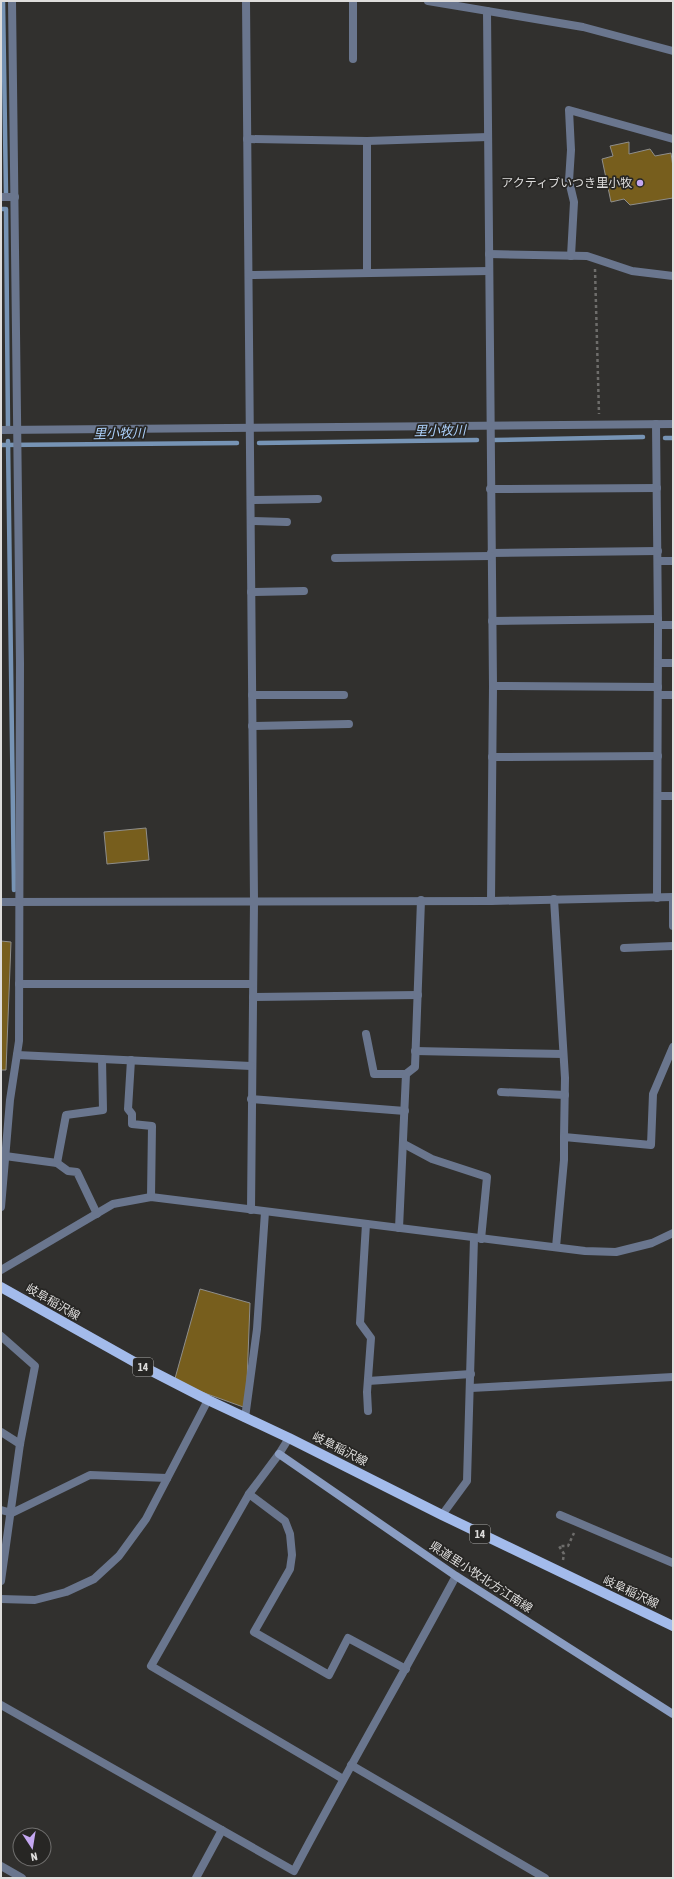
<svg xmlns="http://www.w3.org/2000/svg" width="674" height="1879" font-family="'Asap Condensed','Noto Sans JP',sans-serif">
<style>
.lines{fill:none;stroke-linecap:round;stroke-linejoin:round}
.stream{stroke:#7794b5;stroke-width:4.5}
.building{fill:#775e1d;stroke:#8f8e8b}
.path{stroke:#6e6d6b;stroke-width:2.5;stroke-dasharray:3 3;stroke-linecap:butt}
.lane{stroke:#6a768e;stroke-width:8}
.street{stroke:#6a768e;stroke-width:8}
.secondary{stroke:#8a9dc2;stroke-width:8}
.primary{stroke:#a3bbeb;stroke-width:10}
.poi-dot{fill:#c4a7f1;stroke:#272624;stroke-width:1.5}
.labels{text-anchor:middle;stroke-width:3.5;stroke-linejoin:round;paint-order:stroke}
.shield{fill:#272624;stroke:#a7a6a5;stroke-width:1}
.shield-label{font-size:11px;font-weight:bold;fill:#dedddc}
.poi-label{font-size:12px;fill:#dedddc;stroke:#272624;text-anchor:end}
.street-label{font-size:12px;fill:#dedddc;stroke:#272624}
.water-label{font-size:13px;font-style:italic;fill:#acd0fa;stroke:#272624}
</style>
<rect width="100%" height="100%" fill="#31302e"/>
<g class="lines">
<g class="stream">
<polyline points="3,1 6,194"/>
<polyline points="1,209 6,209 8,427"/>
<polyline points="665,438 673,438"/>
<polyline points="495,440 643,437"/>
<polyline points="8,441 14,890"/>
<polyline points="259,443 477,440"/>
<polyline points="1,445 237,443"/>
</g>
</g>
<g class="building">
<polygon points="629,142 629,154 650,149 655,156 671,153 673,167 673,198 630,205 624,199 611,202 602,159 613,156 610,146"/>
<polygon points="146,828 149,860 107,864 104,832"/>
<polygon points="1,941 11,942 6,1070 1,1070"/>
<polygon points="200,1289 250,1303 246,1408 174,1382"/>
</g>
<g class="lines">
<g class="path">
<polyline points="595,269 599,414"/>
<polyline points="563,1560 564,1554 559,1546 568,1546 574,1533"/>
</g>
<g class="lane">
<polyline points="492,757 658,756"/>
<polyline points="554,899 565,1078 564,1137"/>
<polyline points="253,997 418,995"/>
<polyline points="415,1051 563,1054"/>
<polyline points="501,1092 565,1095"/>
<polyline points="404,1144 432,1159 487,1177 481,1239"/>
<polyline points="366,1224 360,1323 371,1338 367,1392 368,1411"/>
<polyline points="368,1381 471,1374"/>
</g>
<g class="street">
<polyline points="246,1 254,901 251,1210"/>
<polyline points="428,1 583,27 673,51"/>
<polyline points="487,11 493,686 491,901"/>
<polyline points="353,59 353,1"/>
<polyline points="247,139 367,141 488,137"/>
<polyline points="1,197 15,197"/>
<polyline points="489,254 587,256 632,271 673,276"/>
<polyline points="571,256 574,202 569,181 571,150 569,110 673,139"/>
<polyline points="367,273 367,141"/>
<polyline points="249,275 489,271"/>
<polyline points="656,424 658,625 657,898"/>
<polyline points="1,430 673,424"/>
<polyline points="490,489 657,488"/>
<polyline points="251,500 318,499"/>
<polyline points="251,521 287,522"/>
<polyline points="491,553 658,551"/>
<polyline points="335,558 491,556"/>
<polyline points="658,561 673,561"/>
<polyline points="251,592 304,591"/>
<polyline points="492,621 658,619"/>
<polyline points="658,625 673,625"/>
<polyline points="658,663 673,663"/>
<polyline points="493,686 658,687"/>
<polyline points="252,695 344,695"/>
<polyline points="658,695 673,695"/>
<polyline points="252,726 349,724"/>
<polyline points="658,796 673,796"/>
<polyline points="673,897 673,926"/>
<polyline points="1,902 491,901 673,897"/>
<polyline points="624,948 673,946"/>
<polyline points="19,984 253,984"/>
<polyline points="366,1034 374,1074 406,1074"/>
<polyline points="17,1055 251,1066"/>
<polyline points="131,1060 128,1109 132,1114 132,1124 152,1126 151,1197"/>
<polyline points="251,1099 405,1111"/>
<polyline points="5,1156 57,1163 68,1171 77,1172 97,1214"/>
<polyline points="57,1163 66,1115 103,1110 102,1059"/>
<polyline points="1,1207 10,1100 19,1041 20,663 12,1"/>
<polyline points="399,1228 406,1074 415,1067 421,900"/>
<polyline points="556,1247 564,1160 564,1137 651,1145 653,1094 673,1047"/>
<polyline points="1,1270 113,1204 151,1197 585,1251 616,1252 652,1243 673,1233"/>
<polyline points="1,1336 35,1366 20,1444 1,1581"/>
<polyline points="471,1388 673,1377"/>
<polyline points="245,1418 257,1329 265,1212"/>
<polyline points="1,1432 20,1444"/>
<polyline points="289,1438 279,1454 249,1494 151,1666 343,1779"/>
<polyline points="249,1494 285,1521 290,1534 292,1555 290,1569 254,1632 329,1675 348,1638 406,1669"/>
<polyline points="1,1510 12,1513 90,1475 167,1478"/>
<polyline points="442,1515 467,1481 474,1238"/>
<polyline points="560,1515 673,1563"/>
<polyline points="1,1599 35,1600 66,1592 94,1579 119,1556 146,1519 208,1400"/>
<path d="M1 1705 294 1871C346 1772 403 1675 456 1576"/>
<polyline points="351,1765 545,1878"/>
<polyline points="1,1866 22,1878"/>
<polyline points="196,1878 222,1830"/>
</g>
<polyline class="secondary" points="279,1454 456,1576 673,1714"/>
<polyline class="primary" points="1,1287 138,1364 208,1400 289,1438 442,1515 673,1626"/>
</g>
<circle class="poi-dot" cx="640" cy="183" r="4"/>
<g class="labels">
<g class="shield">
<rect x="133" y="1358" width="20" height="18" rx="3"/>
<rect x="470" y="1525" width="20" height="18" rx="3"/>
</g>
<g class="shield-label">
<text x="143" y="1371">14</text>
<text x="480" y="1538">14</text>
</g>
<g class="poi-label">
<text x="632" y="187">アクティブいつき里小牧</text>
</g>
<g class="street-label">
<text transform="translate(53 1302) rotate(30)" y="4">岐阜稲沢線</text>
<text transform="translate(340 1449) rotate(27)" y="4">岐阜稲沢線</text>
<text transform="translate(481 1577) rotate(33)" y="4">県道里小牧北方江南線</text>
<text transform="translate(631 1592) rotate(25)" y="4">岐阜稲沢線</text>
</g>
<g class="water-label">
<text transform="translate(440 430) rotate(-1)" y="5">里小牧川</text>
<text transform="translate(119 433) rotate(-1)" y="5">里小牧川</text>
</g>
</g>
<rect width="674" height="1879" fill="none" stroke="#dedddc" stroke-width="4"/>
<g transform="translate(32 1847) rotate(168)"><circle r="19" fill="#272624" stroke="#706f6e"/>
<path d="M0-3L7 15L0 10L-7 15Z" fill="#c4a7f1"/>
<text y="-6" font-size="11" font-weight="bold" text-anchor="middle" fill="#dedddc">N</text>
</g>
</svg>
